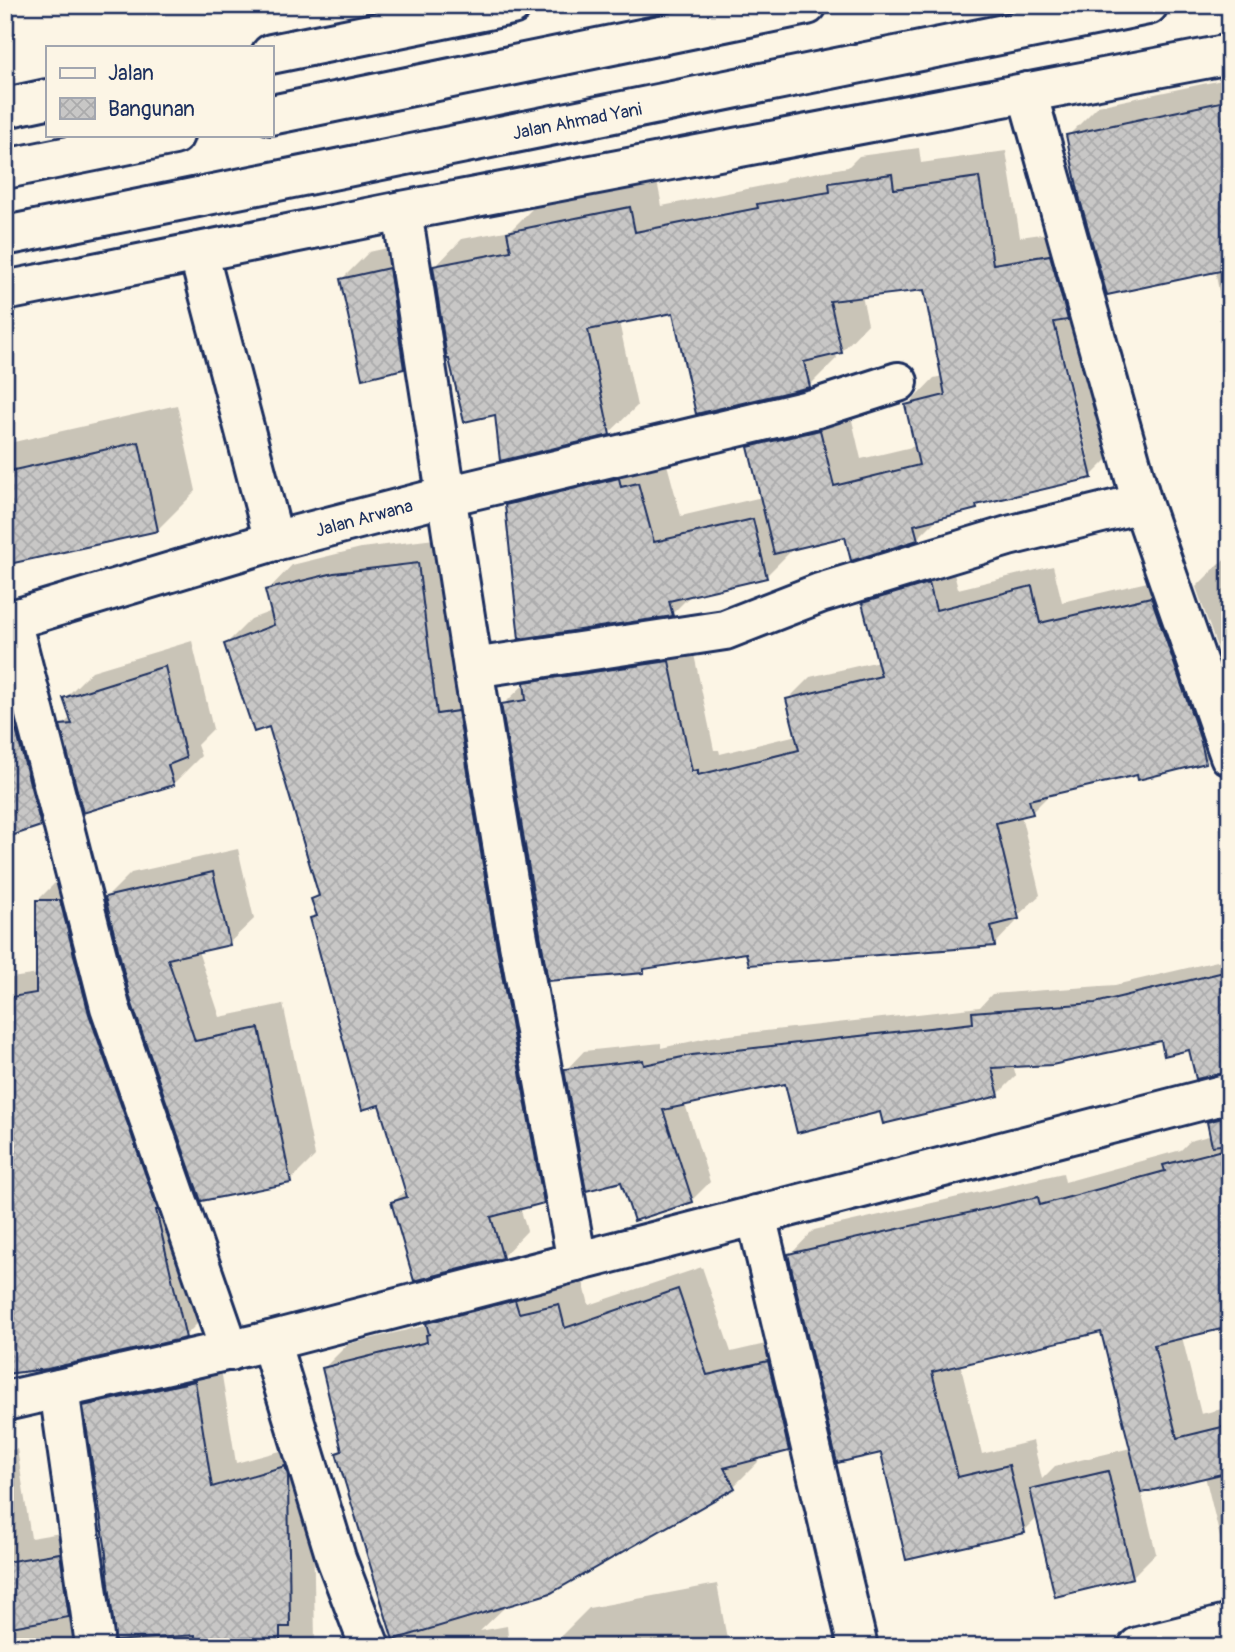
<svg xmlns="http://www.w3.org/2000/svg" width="1235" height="1652" font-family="Pangolin,sans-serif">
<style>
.shadow{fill:#0003;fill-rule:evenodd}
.building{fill:url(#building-cross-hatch);stroke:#1b2f5e;stroke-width:2}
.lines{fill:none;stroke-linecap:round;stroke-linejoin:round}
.street-casing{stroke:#1b2f5e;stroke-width:44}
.secondary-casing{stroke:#1b2f5e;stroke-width:44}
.highway-casing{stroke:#1b2f5e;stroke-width:44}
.street{stroke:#fcf5e5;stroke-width:38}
.secondary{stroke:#fcf5e5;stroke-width:38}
.highway{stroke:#fcf5e5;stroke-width:38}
.labels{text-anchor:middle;stroke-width:5;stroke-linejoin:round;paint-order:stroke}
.street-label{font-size:18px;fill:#1b2f5e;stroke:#fcf5e5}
</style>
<defs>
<pattern id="building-cross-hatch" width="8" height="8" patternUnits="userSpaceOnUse" patternTransform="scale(1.75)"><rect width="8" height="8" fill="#c8c7c6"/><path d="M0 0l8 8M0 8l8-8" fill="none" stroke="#ababac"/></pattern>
</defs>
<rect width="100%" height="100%" fill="#fcf5e5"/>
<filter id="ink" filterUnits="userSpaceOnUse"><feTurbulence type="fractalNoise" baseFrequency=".0143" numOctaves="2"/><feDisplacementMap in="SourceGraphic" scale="14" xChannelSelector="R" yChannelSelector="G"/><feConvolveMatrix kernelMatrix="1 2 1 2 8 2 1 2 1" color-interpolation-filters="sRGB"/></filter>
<g filter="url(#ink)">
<g class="shadow">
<polygon points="1230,71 1230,350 1215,270 1068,136 1098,106 1222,80"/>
<path d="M919 148 921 163 1006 151 1020 237 1077 229 1118 449 1091 476 982 501 976 508 939 517 917 539 846 535 793 549 766 576 692 594 672 614 507 505 534 478 665 457 681 516 762 497 750 447 777 420 848 403 861 459 916 446 907 406 934 378 943 376 926 288 862 296 868 324 841 352 835 353 837 358 809 386 674 311 619 322 637 406 609 433 496 413 435 267 462 239 511 230 536 205 657 181 662 206 782 182 786 178 848 167 859 156ZM1053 313 1089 459H1085L1050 314Z"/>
<polygon points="415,242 431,340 404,368 342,279 369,252"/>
<polygon points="177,405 196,491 158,529 5,563 5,444"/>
<polygon points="443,538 568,1176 543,1201 520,1207 527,1231 502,1257 393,1202 407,1189 380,1103 312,919 318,913 313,899 320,892 270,725 226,644 251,619 272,611 267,591 292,565 361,548"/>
<polygon points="1230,558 1230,658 1221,659 1196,587 1223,560"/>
<polygon points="951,562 958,589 1053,566 1062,602 1173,576 1227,739 1205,761 1138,772 1051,793 1032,812 1021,815 1040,895 1015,918 1016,922 995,944 748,951 649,966 643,972 503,705 548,661 691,640 714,750 719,750 720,754 797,735 788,699 810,677 879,661 864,604 886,582"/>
<polygon points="192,641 213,729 197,745 201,756 174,783 84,811 62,726 71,717 65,698 92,671"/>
<polygon points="38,709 62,803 40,825 5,832 5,712"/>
<polygon points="238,849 254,919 229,943 198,951 220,1017 283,1004 315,1156 290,1181 202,1199 106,898 131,873"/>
<polygon points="62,876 209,1312 185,1336 5,1372 5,979 38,974 38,900"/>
<polygon points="1230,958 1230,991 1223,963 1220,964 1230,1007 1191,1048 1162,1039 1013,1065 1016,1076 998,1094 881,1110 787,1082 685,1104 710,1182 692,1200 622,1180 566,1070 584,1051 661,1043 661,1048 712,1037 980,1007 992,994 1115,985"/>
<path d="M1230 1101V1325L1182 1337 1201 1414 1230 1407V1553L1224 1554 1205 1476 1141 1491 1156 1553 1132 1577 1038 1517 1024 1531 882 1451 790 1255 814 1230 1063 1173 1065 1182 1181 1150 1190 1141 1212 1135 1208 1122ZM1102 1330 1131 1448 1055 1466 1042 1479 1033 1441 982 1454 960 1363Z"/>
<polygon points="702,1267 731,1352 792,1338 812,1425 788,1449 756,1458 758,1462 734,1486 546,1594 487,1449 505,1607 480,1631 507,1626 509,1647 397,1647 338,1453 343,1447 324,1368 348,1344 428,1325 452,1300 543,1290 583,1281 589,1305"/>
<polygon points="219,1357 236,1463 310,1443 312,1450 315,1643 311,1647 5,1647 5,1451 17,1449 31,1538 84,1529 110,1633 117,1634 85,1406 110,1382"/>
<polygon points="717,1584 727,1639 719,1647 566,1647 562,1635 589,1608"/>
</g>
<g class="building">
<polygon points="1230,100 1230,269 1107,295 1080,200 1066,135"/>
<polygon points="892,174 894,189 979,177 993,264 1050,255 1068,320 1054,322 1092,478 976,505 977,509 914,525 918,540 851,561 845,537 774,554 748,447 820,430 834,486 919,465 905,405 945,395 924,290 830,301 842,353 804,362 810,387 696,414 673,313 588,330 610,435 500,461 495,415 464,422 449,359 447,359 433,266 511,251 507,232 630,207 635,232 758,208 757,204 830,192 829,183"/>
<polygon points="389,268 404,369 362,379 340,279"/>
<polygon points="139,442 158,531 5,565 5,472"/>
<polygon points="619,478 621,487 638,483 654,542 753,519 767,578 669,601 673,616 519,639 505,505"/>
<polygon points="418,563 437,714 458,711 492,920 544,1203 491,1217 503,1258 414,1281 391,1202 407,1197 379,1105 362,1110 310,918 317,916 311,899 319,896 269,727 254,732 224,644 274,625 265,590 334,573"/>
<polygon points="929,583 936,610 1032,586 1040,623 1151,597 1200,738 1206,763 1138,780 1137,775 1029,800 1033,814 996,823 1019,919 991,926 995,946 749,965 746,953 644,969 644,973 548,981 501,704 526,700 524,682 669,661 692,771 698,770 698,775 799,750 786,699 881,676 862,603"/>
<polygon points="165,666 186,758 168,765 174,785 83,813 60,725 72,724 63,698"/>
<polygon points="16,730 41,826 5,838 5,731"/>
<polygon points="213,872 230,945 168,959 195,1041 259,1028 291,1183 201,1201 131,1001 105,897"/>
<polygon points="36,900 60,900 89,1014 158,1210 156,1210 186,1338 47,1369 5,1374 5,998 36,993"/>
<polygon points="1224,972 1230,998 1230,1072 1196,1079 1189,1050 1164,1056 1161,1041 1052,1065 992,1068 999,1096 883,1124 880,1112 797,1133 785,1084 663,1110 693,1202 634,1221 621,1182 586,1191 564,1069 643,1060 644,1065 692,1055 973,1023 972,1012 1095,1003"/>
<polygon points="1230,1116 1230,1144 1212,1146 1207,1122"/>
<polygon points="1230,1148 1230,1327 1154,1345 1177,1438 1230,1425 1230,1472 1141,1493 1101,1332 932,1372 958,1477 1009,1465 1025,1533 906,1560 881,1453 837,1463 788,1254 1038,1197 1040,1205 1165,1171 1163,1165"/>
<polygon points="678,1289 707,1375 768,1361 789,1451 724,1468 735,1488 551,1593 393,1640 336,1453 342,1451 322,1368 427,1342 426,1335 429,1334 426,1323 515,1300 519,1313 559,1304 565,1328"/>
<polygon points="195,1381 212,1487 285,1466 288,1476 290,1627 280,1627 280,1647 195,1647 195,1635 115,1641 105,1545 83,1406"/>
<polygon points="1108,1471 1133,1578 1055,1597 1030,1489"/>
<polygon points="60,1553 69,1617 5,1628 5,1562"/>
</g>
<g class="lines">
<defs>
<g id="street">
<polyline points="1027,92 1142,503 1230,756"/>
<polyline points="402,211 473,668 514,916 577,1262"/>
<polyline points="198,252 274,541"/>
<polyline points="11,620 110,1007 230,1351"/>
<polyline points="5,622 274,541 447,496 817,408 898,382"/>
<polyline points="473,668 725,630 820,593 1008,536 1142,503"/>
<polyline points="756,1215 858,1647"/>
<polyline points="270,1341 336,1558 370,1647"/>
<polyline points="59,1389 94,1637"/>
<polyline points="5,1401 270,1341 1230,1093"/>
<polyline points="1138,1647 1230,1624"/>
</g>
<g id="secondary">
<polyline points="271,54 512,5"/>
<polyline points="5,108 47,99"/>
<polyline points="5,291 402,211 1230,54"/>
</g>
<g id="highway">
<polyline points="271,115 807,5"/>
<polyline points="5,169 174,135"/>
<polyline points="5,236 1148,5"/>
</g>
</defs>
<use href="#street" class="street-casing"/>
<use href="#secondary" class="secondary-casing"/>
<use href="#highway" class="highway-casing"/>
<use href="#street" class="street"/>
<use href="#secondary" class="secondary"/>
<use href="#highway" class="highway"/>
</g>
</g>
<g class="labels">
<g class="street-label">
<text transform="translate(577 121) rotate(-11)" y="6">Jalan Ahmad Yani</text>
<text transform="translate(364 518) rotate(-15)" y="6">Jalan Arwana</text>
</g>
</g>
<rect width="1235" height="1652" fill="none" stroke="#fcf5e5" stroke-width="28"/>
<rect x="14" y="14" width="1207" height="1624" fill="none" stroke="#1b2f5e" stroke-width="2.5" filter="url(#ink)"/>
<rect x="46" y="46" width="228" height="91" fill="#fcf5e5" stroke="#a2a6af" stroke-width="2"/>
<rect x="60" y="68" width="35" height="10" fill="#fcf5e5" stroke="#a2a6af" stroke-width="2"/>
<text x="108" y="80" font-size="21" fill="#1b2f5e">Jalan</text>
<rect x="60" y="98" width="35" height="21" fill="url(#building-cross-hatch)" stroke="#a2a6af" stroke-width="2"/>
<text x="108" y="116" font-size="21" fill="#1b2f5e">Bangunan</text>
</svg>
